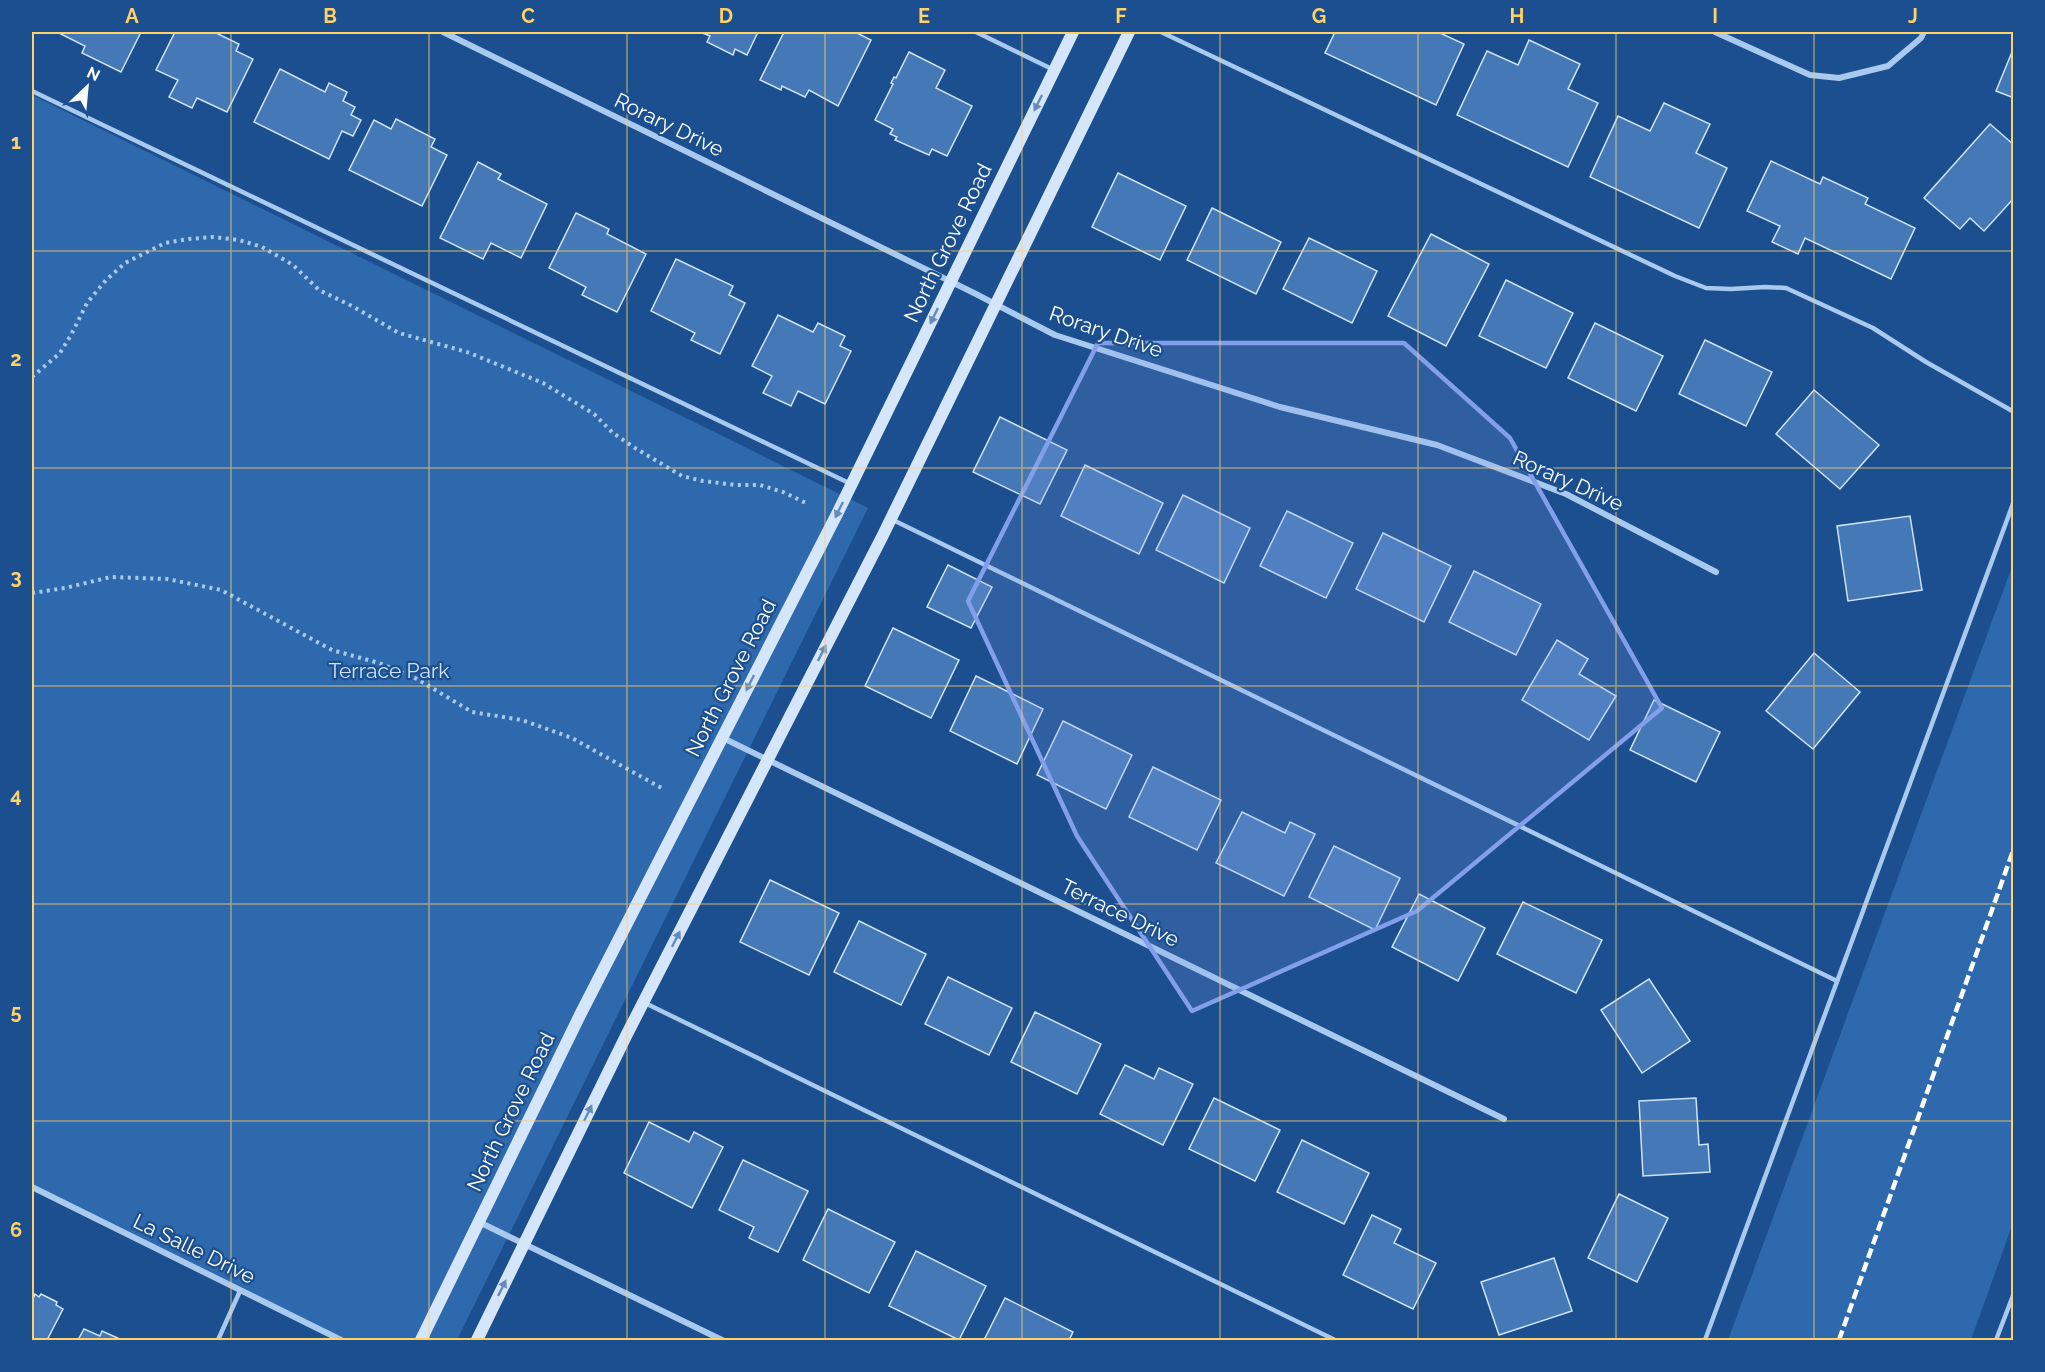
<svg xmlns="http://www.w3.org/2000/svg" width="2045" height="1372" font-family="Raleway,sans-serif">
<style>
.green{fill:#2e69ad}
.building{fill:#4478b7;stroke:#cfe3fa;stroke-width:1.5}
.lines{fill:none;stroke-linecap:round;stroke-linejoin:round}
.path{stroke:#a9c9ee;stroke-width:4;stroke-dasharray:3 4.5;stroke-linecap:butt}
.lane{stroke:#a9c9ee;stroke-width:4.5}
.street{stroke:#a9c9ee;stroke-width:6}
.secondary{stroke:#d6e6fa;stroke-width:12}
.rail{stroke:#fff;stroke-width:4.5;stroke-dasharray:10 4.5;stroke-linecap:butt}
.oneway{fill:#668bba}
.marked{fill:#839eea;fill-opacity:0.2;stroke:#839eea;stroke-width:4.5;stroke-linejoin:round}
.grid{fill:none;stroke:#ffd166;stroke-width:1.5;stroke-opacity:0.55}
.labels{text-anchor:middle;stroke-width:4.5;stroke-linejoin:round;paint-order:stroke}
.street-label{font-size:21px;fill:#fff;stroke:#1b4f8f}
.park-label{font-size:21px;fill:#cfe3fa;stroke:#1b4f8f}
.neatline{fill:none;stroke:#ffd166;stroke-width:2}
.grid-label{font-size:20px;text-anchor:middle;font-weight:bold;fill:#ffd166}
</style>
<rect width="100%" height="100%" fill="#1b4f8f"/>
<g class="green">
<polygon points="32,95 868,508 457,1340 341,1340 32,1187"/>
<polygon points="2013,564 2013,1223 1971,1340 1728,1340"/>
</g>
<g class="building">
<polygon points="57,32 141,32 121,72 82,53 85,46"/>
<polygon points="175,32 214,32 239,44 236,51 253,59 227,112 197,98 192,108 169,97 178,80 156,70"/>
<polygon points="700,32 758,32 747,55 735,49 733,55 707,42 710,36"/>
<polygon points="784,32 855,32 871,40 838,106 809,90 805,97 782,86 781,90 760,80"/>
<polygon points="1335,32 1438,32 1464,44 1436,105 1325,53"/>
<polygon points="1529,40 1580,64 1568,89 1598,103 1568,167 1457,115 1487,51 1518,65"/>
<polygon points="2014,47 2014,98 1996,91"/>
<polygon points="909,52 945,70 936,88 972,106 947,156 932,149 929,155 895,140 897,137 890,134 893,129 875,120 893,84 891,83 894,77 896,78"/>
<polygon points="280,69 325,92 329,83 347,92 343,101 355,107 351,115 361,120 353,136 342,131 329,159 254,122"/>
<polygon points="1664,103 1710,124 1696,153 1727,168 1699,228 1590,177 1618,116 1650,131"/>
<polygon points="396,119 435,139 431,147 447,155 422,206 349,170 374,120 391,129"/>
<polygon points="1990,124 2014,145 2014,198 1984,231 1970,218 1960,229 1924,198"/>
<polygon points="1771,161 1820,184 1823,177 1868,198 1865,204 1915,228 1891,279 1805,238 1798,254 1772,242 1780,226 1747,211"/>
<polygon points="478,162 501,174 498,179 547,204 521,258 491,243 483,259 440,238"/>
<polygon points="1118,173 1186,206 1160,260 1092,227"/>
<polygon points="1212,208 1281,242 1256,294 1187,260"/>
<polygon points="576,213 609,229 607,234 646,254 617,312 582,295 586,287 549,268"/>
<polygon points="1431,234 1489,264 1446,346 1388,316"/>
<polygon points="1309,238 1377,271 1352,323 1283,289"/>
<polygon points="676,259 733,286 729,295 745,303 720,354 691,340 695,333 651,311"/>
<polygon points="1506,280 1573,313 1546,368 1479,336"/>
<polygon points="778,315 813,332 818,323 845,336 840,346 851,351 825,404 798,391 791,406 763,393 772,376 752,366"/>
<polygon points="1595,323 1663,356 1636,411 1568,378"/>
<polygon points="1705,340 1772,372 1746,426 1679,394"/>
<polygon points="1814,390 1879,445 1840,489 1776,434"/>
<polygon points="1000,417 1067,450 1040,504 973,472"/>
<polygon points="1085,465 1163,503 1139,554 1061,516"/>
<polygon points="1183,495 1250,528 1224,583 1156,550"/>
<polygon points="1287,511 1353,543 1326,598 1260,566"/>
<polygon points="1910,516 1922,590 1848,601 1837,526"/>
<polygon points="1383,533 1451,566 1424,622 1356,589"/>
<polygon points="948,565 992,587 971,628 927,607"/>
<polygon points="1474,571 1541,604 1516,655 1449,622"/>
<polygon points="893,628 959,660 931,718 865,686"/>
<polygon points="1557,640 1588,659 1579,674 1616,696 1589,740 1522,700"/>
<polygon points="1814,653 1860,692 1813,749 1766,711"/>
<polygon points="976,676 1043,709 1017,764 950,731"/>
<polygon points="1654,700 1720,732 1696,782 1630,750"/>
<polygon points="1063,721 1132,755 1106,809 1037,775"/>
<polygon points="1153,767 1221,800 1197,850 1129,817"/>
<polygon points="1242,812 1285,833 1290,822 1315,834 1284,896 1216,863"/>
<polygon points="1334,846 1400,878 1375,930 1309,897"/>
<polygon points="770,880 839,913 809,975 740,942"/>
<polygon points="1419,894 1485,928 1458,981 1392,947"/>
<polygon points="1523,902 1602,940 1576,993 1497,954"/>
<polygon points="859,921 926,954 901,1005 834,972"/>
<polygon points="948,977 1012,1008 989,1055 925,1024"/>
<polygon points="1649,979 1690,1041 1642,1073 1601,1010"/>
<polygon points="1035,1012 1101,1044 1077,1094 1011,1062"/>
<polygon points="1125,1065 1154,1079 1159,1068 1193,1084 1163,1145 1100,1114"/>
<polygon points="1214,1098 1280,1130 1255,1181 1189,1149"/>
<polygon points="1696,1098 1699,1145 1708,1144 1710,1172 1643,1176 1639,1101"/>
<polygon points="649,1122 689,1142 694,1132 723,1147 692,1208 624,1173"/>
<polygon points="1302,1140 1369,1173 1344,1224 1277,1192"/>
<polygon points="743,1160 808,1191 778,1252 749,1238 754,1227 719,1210"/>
<polygon points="1619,1194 1668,1218 1637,1282 1588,1258"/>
<polygon points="828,1209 895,1242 869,1293 803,1260"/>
<polygon points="1372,1215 1401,1229 1394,1243 1436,1263 1413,1309 1343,1275"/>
<polygon points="916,1251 986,1286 959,1340 889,1306"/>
<polygon points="1554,1258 1572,1311 1499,1335 1481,1282"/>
<polygon points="35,1294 39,1297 41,1294 57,1302 56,1305 63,1309 47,1340 32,1340 32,1301"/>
<polygon points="1005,1298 1073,1332 1069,1340 984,1340"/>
<polygon points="84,1329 100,1336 102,1331 122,1340 78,1340"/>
</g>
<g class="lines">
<g class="path">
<polyline points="32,377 60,353 71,335 87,303 106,280 125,263 165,243 189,239 213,237 239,240 262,247 293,265 319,290 352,306 399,333 467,352 543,383 594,414 613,433 635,448 682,476 703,481 736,485 760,485 783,492 808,504"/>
<polyline points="32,593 65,588 111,577 167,579 221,590 332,650 379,663 417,679 472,712 522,720 572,738 665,790"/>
</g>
<g class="lane">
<polyline points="976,32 1054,70"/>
<polyline points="1161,32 1675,276 1706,288 1731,289 1765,287 1786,288 1873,328 1926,362 2014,412"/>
<polyline points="32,91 851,484"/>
<polyline points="893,520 1837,981"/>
<polyline points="645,1003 1335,1340"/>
<polyline points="218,1340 240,1291"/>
<polyline points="1705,1340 2014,501"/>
<polyline points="1996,1340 2014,1293"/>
</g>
<g class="street">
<polyline points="443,32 974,293 1055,335 1280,407 1437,445 1566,494 1716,572"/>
<polyline points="1715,32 1810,75 1839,78 1888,66 1921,38 1924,32"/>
<polyline points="723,738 1504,1119"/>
<polyline points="32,1187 341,1340"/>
<polyline points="479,1222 722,1340"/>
</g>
<g class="secondary">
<polyline points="421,1340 581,1013 837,514 1073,32"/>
<polyline points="477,1340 626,1036 882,537 1129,32"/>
</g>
<polyline class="rail" points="1839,1340 2014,848"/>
</g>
<defs><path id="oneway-solid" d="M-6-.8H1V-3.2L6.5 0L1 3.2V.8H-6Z" transform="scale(1.5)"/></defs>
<g class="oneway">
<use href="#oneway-solid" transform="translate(1038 103) rotate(116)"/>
<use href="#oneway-solid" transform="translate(934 316) rotate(116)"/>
<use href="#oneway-solid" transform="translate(839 510) rotate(116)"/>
<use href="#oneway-solid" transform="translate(822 653) rotate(-63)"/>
<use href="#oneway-solid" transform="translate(750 683) rotate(117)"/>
<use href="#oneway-solid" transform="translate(676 939) rotate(-63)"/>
<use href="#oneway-solid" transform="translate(588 1113) rotate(-64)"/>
<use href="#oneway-solid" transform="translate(502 1288) rotate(-64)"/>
</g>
<path class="marked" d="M1098 343H1404L1510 438 1662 708 1417 911 1192 1011 1077 836 968 601Z"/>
<path class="grid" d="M231 32V1340M429 32V1340M627 32V1340M825 32V1340M1022 32V1340M1220 32V1340M1418 32V1340M1616 32V1340M1814 32V1340M32 251H2014M32 468H2014M32 686H2014M32 904H2014M32 1121H2014"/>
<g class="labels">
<g class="street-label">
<text transform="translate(669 125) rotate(26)" y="7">Rorary Drive</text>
<text transform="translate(948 243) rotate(-64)" y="7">North Grove Road</text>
<text transform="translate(1106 332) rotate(19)" y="7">Rorary Drive</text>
<text transform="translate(1568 481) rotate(24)" y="7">Rorary Drive</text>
<text transform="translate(731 678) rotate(-63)" y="7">North Grove Road</text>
<text transform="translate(1120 913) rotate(26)" y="7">Terrace Drive</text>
<text transform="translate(511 1112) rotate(-64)" y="7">North Grove Road</text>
<text transform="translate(194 1249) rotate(26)" y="7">La Salle Drive</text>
</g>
<g class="park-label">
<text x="389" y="678">Terrace Park</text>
</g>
</g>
<rect width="2045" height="1372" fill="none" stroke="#1b4f8f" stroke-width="66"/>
<g transform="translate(87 87) rotate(26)" stroke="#1b4f8f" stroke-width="4.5" paint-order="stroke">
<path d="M0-4.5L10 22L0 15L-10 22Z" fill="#ffffff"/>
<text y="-9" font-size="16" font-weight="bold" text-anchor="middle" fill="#ffffff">N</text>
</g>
<rect x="33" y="33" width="1979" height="1306" class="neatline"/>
<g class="grid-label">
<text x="132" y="23">A</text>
<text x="330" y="23">B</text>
<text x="528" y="23">C</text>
<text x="726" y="23">D</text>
<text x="924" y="23">E</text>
<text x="1121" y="23">F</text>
<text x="1319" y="23">G</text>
<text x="1517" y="23">H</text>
<text x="1715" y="23">I</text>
<text x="1913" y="23">J</text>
<text x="16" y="149">1</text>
<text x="16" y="366">2</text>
<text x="16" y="584">3</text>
<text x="16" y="802">4</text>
<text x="16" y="1019">5</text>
<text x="16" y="1237">6</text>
</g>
</svg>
